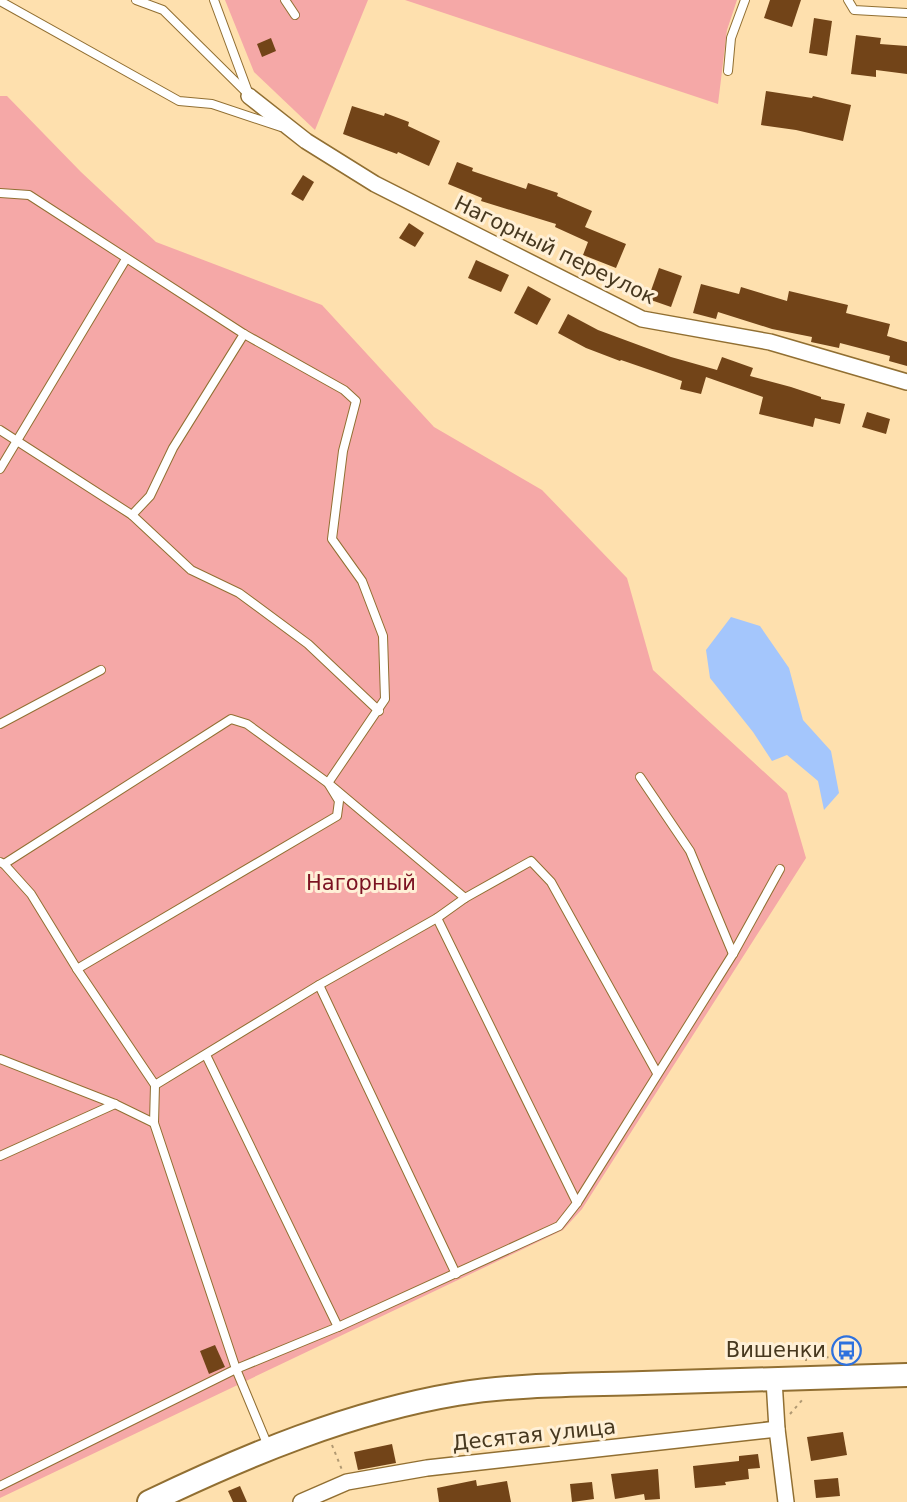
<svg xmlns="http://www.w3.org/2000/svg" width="907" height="1502" font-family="'DejaVu Sans',sans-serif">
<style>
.green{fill:#f5a8a7}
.water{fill:#a4c6fc}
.building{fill:#724418}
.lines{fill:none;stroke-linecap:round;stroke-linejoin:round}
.service-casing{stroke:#916f32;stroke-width:10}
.minor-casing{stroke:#916f32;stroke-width:18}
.secondary-casing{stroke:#916f32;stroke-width:26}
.path{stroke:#b19972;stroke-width:2;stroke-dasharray:3 4.5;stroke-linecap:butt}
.service{stroke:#fff;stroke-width:8}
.minor{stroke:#fff;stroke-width:15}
.secondary{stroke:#fff;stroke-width:22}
.labels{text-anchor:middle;stroke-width:6;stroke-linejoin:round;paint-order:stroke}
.street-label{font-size:21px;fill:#47381f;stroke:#fff0d7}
.park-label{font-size:21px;fill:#7c1222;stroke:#fff0d7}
.poi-label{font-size:21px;fill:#47381f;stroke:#fff0d7;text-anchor:end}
</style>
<rect width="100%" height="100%" fill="#fee0ae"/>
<g class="green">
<polygon points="225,0 368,0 315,130 254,72"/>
<polygon points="405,0 737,0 727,30 718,104"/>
<polygon points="0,96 7,96 81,172 156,242 322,305 434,427 542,490 627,578 653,670 787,793 806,858 582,1209 563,1230 0,1498"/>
</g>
<polygon class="water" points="731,617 760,626 789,668 803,720 831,751 839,793 824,810 818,781 787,755 772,761 753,732 710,678 706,650"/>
<g class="building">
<polygon points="770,0 801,0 792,27 764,18"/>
<polygon points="814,18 832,21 827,56 809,53"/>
<polygon points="856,35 881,38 880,44 907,46 907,74 876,70 876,77 851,74"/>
<polygon points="271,38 276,51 262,57 257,44"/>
<polygon points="766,91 812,98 813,96 851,105 843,141 796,130 761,125"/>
<polygon points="352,106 384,116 385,113 409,122 408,126 440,141 429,166 398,152 397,154 343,134"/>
<polygon points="457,162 473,168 472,171 526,189 528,183 558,193 557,196 592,211 585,227 626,244 616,268 583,255 588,242 555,227 556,224 481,201 482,198 448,184"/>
<polygon points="303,175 314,182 303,201 291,194"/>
<polygon points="409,223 424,233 415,247 399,238"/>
<polygon points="476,260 509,275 501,292 468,278"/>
<polygon points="659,268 682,276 671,307 648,299"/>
<polygon points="701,284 739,294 741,287 787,301 789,291 848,305 846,313 890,324 887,336 907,342 907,366 889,361 890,356 840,343 839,348 811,342 812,337 772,329 718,312 716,319 693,313"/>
<polygon points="528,286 551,299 537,325 514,313"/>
<polygon points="568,314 598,330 671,357 717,370 722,357 753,368 750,376 791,387 821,397 821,399 845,404 840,424 815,418 813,427 759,414 763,397 706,377 701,394 680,389 682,381 621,360 620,361 586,348 558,333"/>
<polygon points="867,412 890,419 886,434 862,427"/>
<polygon points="215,1345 225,1367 209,1374 200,1351"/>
<polygon points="843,1432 847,1455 811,1461 807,1437"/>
<polygon points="392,1444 396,1463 358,1470 354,1452"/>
<polygon points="758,1454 760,1468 748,1469 749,1479 725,1482 726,1485 695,1488 693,1466 739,1461 739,1456"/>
<polygon points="658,1469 660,1499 645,1500 644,1494 615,1499 611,1474"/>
<polygon points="838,1478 840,1496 816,1498 814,1480"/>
<polygon points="476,1480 477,1486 507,1481 511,1502 439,1502 437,1488"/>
<polygon points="592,1482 594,1499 572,1502 570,1484"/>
<polygon points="240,1486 247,1502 233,1502 228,1491"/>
</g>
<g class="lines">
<defs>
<g id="service">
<polyline points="136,0 163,10 250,96"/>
<polyline points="214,0 248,92"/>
<polyline points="285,0 295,15"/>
<polyline points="848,0 854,10 907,13"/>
<polyline points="0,1 179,101 212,104 281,127"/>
<polyline points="728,71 731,38 745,0"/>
<polyline points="0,193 29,195 244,334 344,390 356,401 343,451 332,539 362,581 383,636 385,699 328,783 339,801 337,816 77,969"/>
<polyline points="0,430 132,515 191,570 239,593 308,644 379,711"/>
<polyline points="0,469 126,259"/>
<polyline points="132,515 150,496 173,448 244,334"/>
<polyline points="0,724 101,670"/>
<polyline points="640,777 690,851 733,954"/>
<polyline points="0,862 4,864 31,894 77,969 155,1085 319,985 437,918 465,898 531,861 551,882 657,1073"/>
<polyline points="4,864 231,719 247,724 328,783 465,898"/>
<polyline points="437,918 577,1203"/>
<polyline points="319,985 456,1274"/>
<polyline points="206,1055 338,1327"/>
<polyline points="0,1059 115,1104 154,1123"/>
<polyline points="0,1156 115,1104"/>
<polyline points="268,1446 236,1369 338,1327 559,1226 577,1203 733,954 780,869"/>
<polyline points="0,1486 236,1369 154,1123 155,1085"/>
</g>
<g id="minor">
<polyline points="249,96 306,141 375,184 642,319 770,342 907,382"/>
<polyline points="774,1380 777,1429 786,1502"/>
<polyline points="301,1502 347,1482 427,1468 777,1429"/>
</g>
<path id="secondary" d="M149 1502C247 1455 350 1412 457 1394 519 1384 581 1385 643 1383 731 1381 819 1378 907 1375"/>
</defs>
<use href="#service" class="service-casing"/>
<use href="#minor" class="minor-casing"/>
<use href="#secondary" class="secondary-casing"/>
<g class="path">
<polyline points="806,1361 806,1358 838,1357"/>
<polyline points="790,1414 804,1398"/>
<polyline points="332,1445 342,1470"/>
</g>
<use href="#service" class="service"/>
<use href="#minor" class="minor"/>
<use href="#secondary" class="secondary"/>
</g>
<defs>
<symbol id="bus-ring" viewBox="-11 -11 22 22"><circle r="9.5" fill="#fff0d7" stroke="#2e71de" stroke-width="1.5"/><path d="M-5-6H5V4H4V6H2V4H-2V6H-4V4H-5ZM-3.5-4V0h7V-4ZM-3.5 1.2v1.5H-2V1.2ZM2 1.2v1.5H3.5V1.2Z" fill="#2e71de"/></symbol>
</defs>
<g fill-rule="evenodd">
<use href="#bus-ring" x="830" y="1334" width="33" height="33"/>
</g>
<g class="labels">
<g class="street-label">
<text transform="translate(555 250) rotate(26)" y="7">Нагорный переулок</text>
<text transform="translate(534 1435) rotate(-6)" y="7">Десятая улица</text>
</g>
<g class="park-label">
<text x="361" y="890">Нагорный</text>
</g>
<g class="poi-label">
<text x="826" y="1357">Вишенки</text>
</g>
</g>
</svg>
